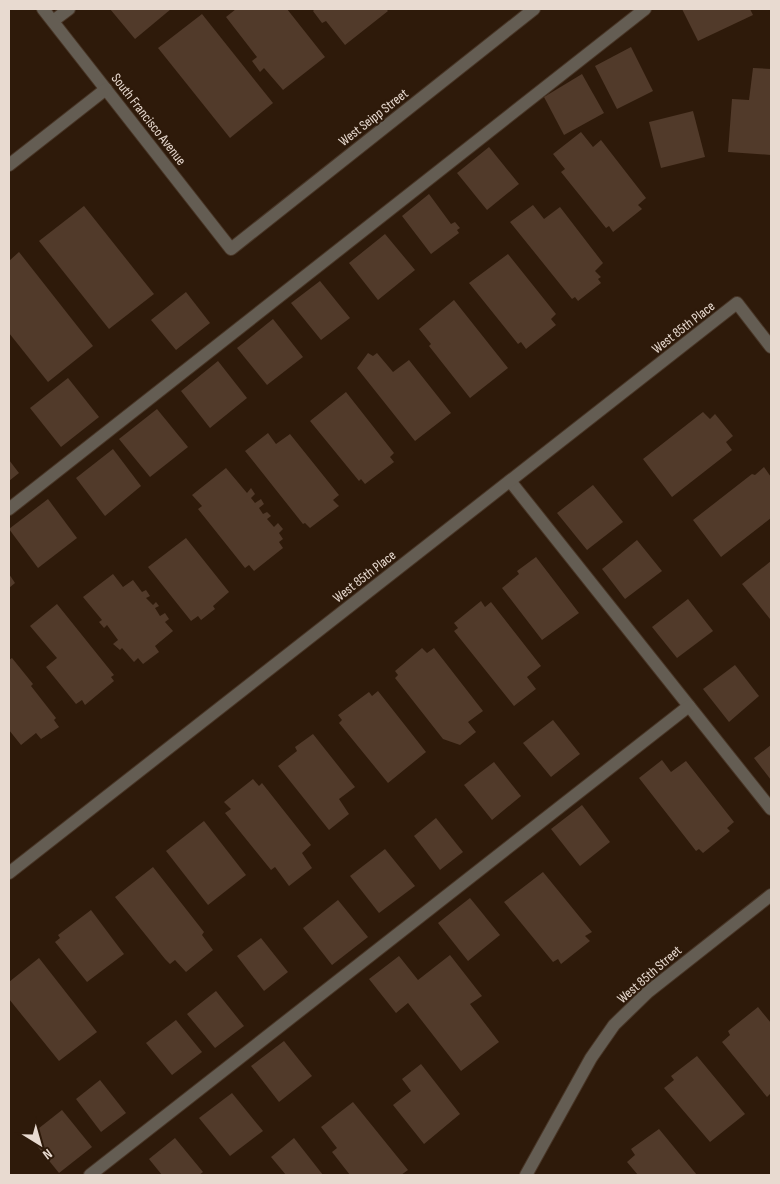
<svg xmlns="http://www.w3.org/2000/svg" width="780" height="1184" font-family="'Sofia Sans Condensed',sans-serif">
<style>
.building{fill:#513a2a}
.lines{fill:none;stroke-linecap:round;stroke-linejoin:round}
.service-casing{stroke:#483526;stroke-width:14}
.minor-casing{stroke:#483526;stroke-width:14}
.service{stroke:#645d53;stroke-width:12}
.minor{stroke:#645d53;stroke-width:12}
.labels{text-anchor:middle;stroke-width:4;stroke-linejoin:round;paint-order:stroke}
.street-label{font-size:14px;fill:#e8dad0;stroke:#2e1a0a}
</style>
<rect width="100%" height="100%" fill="#2e1a0a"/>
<g class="building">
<polygon points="110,9 171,9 135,39"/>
<polygon points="236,9 287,9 325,57 283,90 264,68 260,72 252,61 257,57 226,17"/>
<polygon points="315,9 386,9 388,11 345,45 326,21 322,23 313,11"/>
<polygon points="682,9 750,9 753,15 698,41"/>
<polygon points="202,14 273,103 230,138 158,48"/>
<polygon points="631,47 653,91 617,109 595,66"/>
<polygon points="753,68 771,69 771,155 728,152 732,99 749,100"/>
<polygon points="582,74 604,113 564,135 544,97"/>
<polygon points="693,111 705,157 661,168 649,122"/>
<polygon points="581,132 593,147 601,140 646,198 638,205 642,209 613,232 609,226 606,228 561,172 565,169 553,154"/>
<polygon points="489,147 519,184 487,210 457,173"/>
<polygon points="429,194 451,224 455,222 460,228 457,230 459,233 431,254 402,216"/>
<polygon points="533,205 544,219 560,207 603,263 595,271 601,277 598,279 601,283 578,301 575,297 572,299 510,222"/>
<polygon points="84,206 154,294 109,329 39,241"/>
<polygon points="385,234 415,270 378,300 349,263"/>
<polygon points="19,252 93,346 48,382 9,333 9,261"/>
<polygon points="508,254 556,314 551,319 556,325 526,349 521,342 518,344 469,283"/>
<polygon points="320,281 350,318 321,340 291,303"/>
<polygon points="186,292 210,323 176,350 151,320"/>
<polygon points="454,300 508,368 470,398 429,346 431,344 419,329"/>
<polygon points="273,319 303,357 267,385 237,348"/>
<polygon points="368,353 373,356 377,353 393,372 409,360 451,413 415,441 357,368"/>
<polygon points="218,361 247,398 210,428 181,391"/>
<polygon points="68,378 99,417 61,447 30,408"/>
<polygon points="346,392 394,453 390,457 394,462 365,484 361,479 359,481 310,421"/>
<polygon points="157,409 188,447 150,477 119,439"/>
<polygon points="703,412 710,419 715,414 733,436 726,442 732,450 672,497 643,459"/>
<polygon points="268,433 276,444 290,434 339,495 333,500 339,506 310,528 305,523 303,524 245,451"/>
<polygon points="113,449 141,486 105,516 76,478"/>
<polygon points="9,460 19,473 9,481"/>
<polygon points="764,467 771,477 771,518 721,557 693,520 752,474 755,475"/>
<polygon points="226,468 247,493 251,488 255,494 251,498 255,503 261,499 264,504 259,508 263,514 267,512 271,516 267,519 274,527 278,523 283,529 279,533 283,539 279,542 283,548 254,571 249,565 245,568 198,509 202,506 192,495"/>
<polygon points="593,485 623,522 587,550 557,513"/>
<polygon points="48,499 77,538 38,568 9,529"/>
<polygon points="186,538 229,592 213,606 215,609 201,620 198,616 191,621 148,567"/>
<polygon points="637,540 662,571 625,599 602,569"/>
<polygon points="536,557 579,613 542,640 502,588 519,574 517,571"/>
<polygon points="771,561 771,618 770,619 742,584"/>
<polygon points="9,574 15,583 9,588"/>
<polygon points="113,574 123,587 133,580 142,592 146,590 150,596 146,598 153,605 156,602 159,606 155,608 160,616 165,613 169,619 165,622 173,631 155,646 159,652 143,664 138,658 134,662 122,648 120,650 113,644 118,640 107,625 104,628 99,622 102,620 83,597"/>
<polygon points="688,599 713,631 677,658 652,627"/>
<polygon points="481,601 485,607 491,602 541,666 527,677 536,689 514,706 454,631 458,628 454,623"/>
<polygon points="57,604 114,675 111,677 114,681 85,705 82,700 76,704 46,667 57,658 30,626"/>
<polygon points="422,648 427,653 434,648 483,711 468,722 476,732 460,745 443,739 395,678 398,675 395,671"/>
<polygon points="12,658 33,684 31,686 56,718 54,720 59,727 41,739 36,733 21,745 9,730 9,660"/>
<polygon points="735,665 759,696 729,722 703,689"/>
<polygon points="378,691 426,752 388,783 339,723 342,720 338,715 369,692 372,696"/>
<polygon points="553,720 580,754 551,777 523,743"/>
<polygon points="313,734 355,787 339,799 349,814 329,830 278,766 297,751 295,747"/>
<polygon points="771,745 771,780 754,758"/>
<polygon points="662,760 671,772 686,761 734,822 727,828 730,831 703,853 699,849 696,851 639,778"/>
<polygon points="494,762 521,796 492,820 464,785"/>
<polygon points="253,779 259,786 262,783 311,845 302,853 312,868 289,886 275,867 271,870 225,813 231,809 224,802"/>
<polygon points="582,805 610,842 580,866 551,829"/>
<polygon points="436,818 463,852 440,870 414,836"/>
<polygon points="204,821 246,875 208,905 166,851"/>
<polygon points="385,849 415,886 379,913 350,876"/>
<polygon points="153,867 204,932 202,935 213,950 186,972 175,960 170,964 165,959 115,897"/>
<polygon points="543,872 592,932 585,936 590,941 561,964 558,959 553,962 504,902"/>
<polygon points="470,898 500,935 468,961 438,923"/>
<polygon points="338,900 368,937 332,965 303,928"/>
<polygon points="91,910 124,954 87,982 55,942 60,938 58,935"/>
<polygon points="261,938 288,972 264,991 237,956"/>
<polygon points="450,955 482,996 470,1004 499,1042 461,1071 408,1003 396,1013 369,979 399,956 418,980"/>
<polygon points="39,958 97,1032 59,1061 9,999 9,982"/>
<polygon points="216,991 244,1026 215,1048 187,1014"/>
<polygon points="758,1007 771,1023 771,1093 767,1097 722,1042 730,1035 728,1031"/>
<polygon points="176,1020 202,1052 172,1075 146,1043"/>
<polygon points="284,1041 312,1076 279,1102 251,1066"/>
<polygon points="697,1056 745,1114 710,1142 664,1088 674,1080 671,1076"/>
<polygon points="421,1064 460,1114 424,1144 393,1105 411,1091 402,1079"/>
<polygon points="100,1080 126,1113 101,1132 76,1099"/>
<polygon points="232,1093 263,1131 230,1156 199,1118"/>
<polygon points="353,1102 408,1170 401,1175 350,1175 332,1152 337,1148 321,1127"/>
<polygon points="62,1110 92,1147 59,1173 29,1136"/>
<polygon points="659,1129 697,1175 638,1175 627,1162 635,1155 631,1149"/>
<polygon points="175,1138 203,1172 199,1175 162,1175 149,1159"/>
<polygon points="294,1138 323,1175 286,1175 271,1157"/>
</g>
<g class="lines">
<defs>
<g id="service">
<polyline points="53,21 69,9"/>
<polyline points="510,481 771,809"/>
<polyline points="9,509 645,9"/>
<polyline points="90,1175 689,706"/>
</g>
<g id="minor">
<polyline points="43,9 231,249 534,9"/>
<polyline points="9,165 106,89"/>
<polyline points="9,873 737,303 771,347"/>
<polyline points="526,1175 591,1058 614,1025 648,992 771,895"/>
</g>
</defs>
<use href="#service" class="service-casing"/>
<use href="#minor" class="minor-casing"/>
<use href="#service" class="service"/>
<use href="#minor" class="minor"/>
</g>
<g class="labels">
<g class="street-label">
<text transform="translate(373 117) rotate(-38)" y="5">West Seipp Street</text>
<text transform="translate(149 119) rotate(52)" y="5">South Francisco Avenue</text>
<text transform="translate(683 327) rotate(-38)" y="5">West 85th Place</text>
<text transform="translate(364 576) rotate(-38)" y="5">West 85th Place</text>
<text transform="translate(649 974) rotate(-41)" y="5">West 85th Street</text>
</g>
</g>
<rect width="780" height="1184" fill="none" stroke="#e8dad0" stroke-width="20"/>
<g transform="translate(40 1144) rotate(143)" stroke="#2e1a0a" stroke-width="4" paint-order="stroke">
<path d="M0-4L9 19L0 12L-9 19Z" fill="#e8dad0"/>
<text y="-8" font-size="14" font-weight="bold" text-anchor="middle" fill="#e8dad0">N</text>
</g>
</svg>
